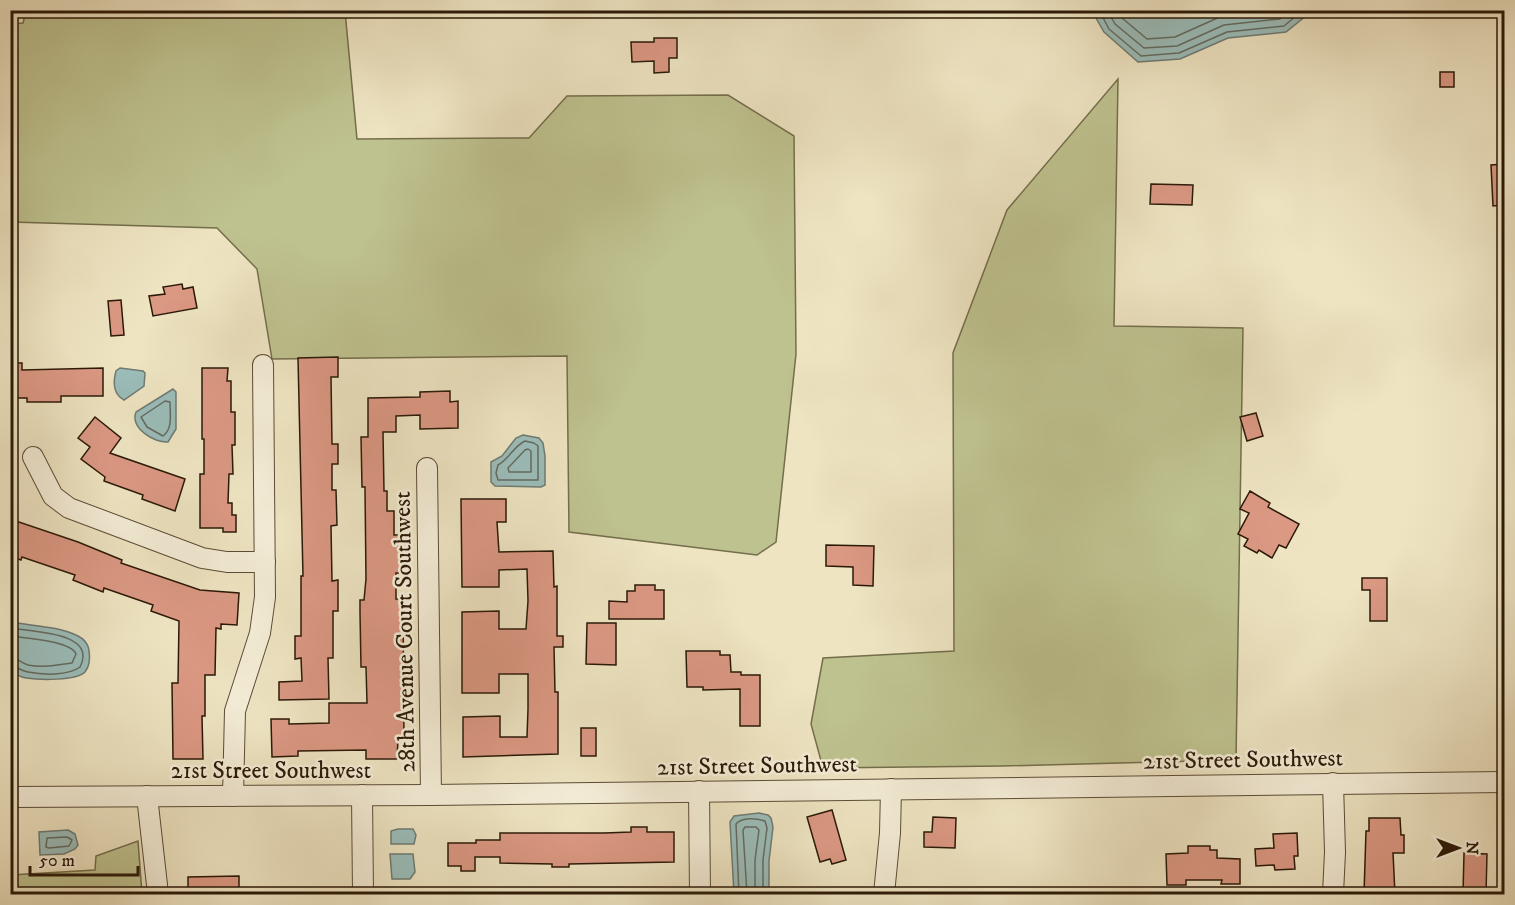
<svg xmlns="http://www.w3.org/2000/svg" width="1515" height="905" font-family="'IM FELL DW Pica',serif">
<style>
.green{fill:#bec28f;stroke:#746e4c;stroke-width:1.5}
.water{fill:#9bbdba;stroke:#6e7b73;stroke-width:1.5}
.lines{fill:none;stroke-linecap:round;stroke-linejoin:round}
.shore{stroke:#636b61;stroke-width:1.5}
.building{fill:#db9883;stroke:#2b1908;stroke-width:1.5}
.minor-casing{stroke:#5c4c36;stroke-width:22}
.minor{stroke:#f4edd7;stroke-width:20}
.labels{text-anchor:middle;stroke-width:5;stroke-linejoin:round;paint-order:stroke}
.street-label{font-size:24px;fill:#2b1908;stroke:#f4edd7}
</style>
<rect width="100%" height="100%" fill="#eee4c2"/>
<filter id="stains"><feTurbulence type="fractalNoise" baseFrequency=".00333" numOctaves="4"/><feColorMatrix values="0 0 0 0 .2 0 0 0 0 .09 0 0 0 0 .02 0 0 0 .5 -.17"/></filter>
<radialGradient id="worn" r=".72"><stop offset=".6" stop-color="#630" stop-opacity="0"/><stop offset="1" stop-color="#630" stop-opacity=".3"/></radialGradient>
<g class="green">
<polygon points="26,11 345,11 357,139 529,138 567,96 728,95 794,136 796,354 776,542 757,555 569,532 567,356 272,359 257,269 217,228 11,222 11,24 23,23"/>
<polygon points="1118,79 1114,326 1243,328 1236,760 1002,766 823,768 811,724 823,658 954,651 953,353 1007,210"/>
<polygon points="138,841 142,894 11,894 11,875 95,870 96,856"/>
</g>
<g class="water">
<polygon points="1092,11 1312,11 1286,32 1228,38 1180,59 1138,62 1104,32"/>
<path d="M120 368 143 371 145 373 144 386 124 400C113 394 113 382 116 371Z"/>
<path d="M173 389 176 392V429L168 442C154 443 130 428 136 412Z"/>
<polygon points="523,435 539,438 543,443 545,456 545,485 541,487 495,486 491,482 491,462 502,456 516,438"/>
<path d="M11 622C32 626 58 626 78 636 84 639 88 643 89 650 90 657 90 666 85 672 76 681 39 680 26 678 20 677 15 674 11 670Z"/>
<polygon points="759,813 768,815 771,818 773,827 769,861 769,893 734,894 730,822 734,816"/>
<polygon points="398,829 413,829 416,835 414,844 391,844 391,831"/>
<polygon points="68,830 75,834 78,845 75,849 64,854 40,855 39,832"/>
<polygon points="390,854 413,854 415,872 410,879 392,879"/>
</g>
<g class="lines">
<g class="shore">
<polyline points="1099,10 1109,29 1141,56 1179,53 1227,32 1284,26 1303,10"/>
<polyline points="1107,10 1115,24 1144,48 1177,46 1224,25 1280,19 1291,10"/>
<polyline points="1118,10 1122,18 1147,39 1175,37 1222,16 1273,10"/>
<path d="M165 401 170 402C170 414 173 429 163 436L147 427 141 417Z"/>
<path d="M525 441 534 443 538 446V480H498L496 473 498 465C509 459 514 446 525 441Z"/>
<polygon points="528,449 531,451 531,472 509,472 508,468 525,450"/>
<path d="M10 628C32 632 98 632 80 667 68 676 43 675 28 672 21 671 17 666 10 666"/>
<path d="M10 636C25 638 71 641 76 654L72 663C58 665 43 668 28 665 21 663 18 658 10 658"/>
<polygon points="67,837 72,840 69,846 49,848 46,847 47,838"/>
<path d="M739 894 736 824C742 817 756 818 765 821L767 828 763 860V894"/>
<polyline points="747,894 743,830 745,827 756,827 759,830 755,860 755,894"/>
</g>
</g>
<g class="building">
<polygon points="654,38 677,38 677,58 669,58 669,72 654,73 654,61 632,62 631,42 654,42"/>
<rect x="1440" y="72" width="14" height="15"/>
<polygon points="1504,164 1504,205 1493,206 1491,165"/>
<polygon points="1151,184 1193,185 1192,205 1150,204"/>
<polygon points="182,284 183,289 193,287 197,308 153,316 149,296 165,294 163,287"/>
<polygon points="121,300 124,335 111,336 108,301"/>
<polygon points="338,357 338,377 331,377 332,444 338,444 338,464 332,464 332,490 336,490 337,525 331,526 332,581 338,580 338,611 333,611 333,658 328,658 329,699 279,700 279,682 302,681 301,658 295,659 295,636 301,636 301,576 303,576 298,358"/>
<polygon points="10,363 22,363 22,370 103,368 103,396 61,396 61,402 27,402 27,398 10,398"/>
<polygon points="202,368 228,368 227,381 231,381 231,412 235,412 235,445 232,445 233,474 229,474 228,503 232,503 232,515 236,515 236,532 223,532 223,528 200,528 200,474 204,474 204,439 202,439"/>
<polygon points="450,391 450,402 458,401 458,428 420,429 420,415 396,416 396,432 383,432 384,491 387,491 387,511 394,511 394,535 402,535 403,573 396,573 396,599 403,599 404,739 398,739 397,759 366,759 366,750 298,751 298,756 272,757 271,719 289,719 289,724 329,723 329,703 367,703 366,667 361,667 360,613 360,600 364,600 366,579 365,487 362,487 361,437 368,437 368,398 420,397 420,392"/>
<polygon points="1256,413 1263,436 1247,441 1240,417"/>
<polygon points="95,417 121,438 110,453 185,479 175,511 142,499 143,495 104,481 105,477 81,459 90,447 78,438"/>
<polygon points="1250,491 1270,503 1268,507 1299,524 1286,548 1279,545 1272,558 1259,550 1257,553 1244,546 1248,539 1238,534 1249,513 1240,509"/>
<polygon points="461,499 506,499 506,522 497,522 499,552 553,551 554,587 557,586 557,636 563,636 563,647 554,647 555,692 558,692 558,754 463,757 463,717 500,716 500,737 527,737 528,709 528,674 499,674 499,693 462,693 462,612 499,611 499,629 526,629 528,601 527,569 499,570 499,587 462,587"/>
<polygon points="10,519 78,542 122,560 121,563 200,590 239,593 237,625 221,624 221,629 216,628 215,675 205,675 205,716 202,716 203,759 173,759 172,683 178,683 179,621 151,611 153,605 104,588 103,592 73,580 75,575 22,557 21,560 10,556"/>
<polygon points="826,545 874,546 873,586 853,585 853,567 826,566"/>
<polygon points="1362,578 1387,578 1387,621 1370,621 1370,590 1362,590"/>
<polygon points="635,585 655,585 655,590 664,590 664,619 609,619 609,601 627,602 627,591 635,591"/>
<polygon points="587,623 616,623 616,665 586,664"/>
<polygon points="686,651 720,651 720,655 730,655 731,672 741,672 741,675 760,675 760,726 740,726 740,689 703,690 703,687 687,687"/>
<rect x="581" y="728" width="15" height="28"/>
<polygon points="832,810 846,860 832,864 830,859 820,862 807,817"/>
<polygon points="933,817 956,818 955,848 924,847 924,832 932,832"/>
<polygon points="1369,818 1400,818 1401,835 1404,835 1404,853 1393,853 1395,894 1364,894 1366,831 1369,831"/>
<polygon points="631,827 647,827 647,832 674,832 674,862 569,864 569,867 552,867 552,864 500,863 500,857 475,857 475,871 461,871 461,866 448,866 448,843 476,843 476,840 500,840 500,833 604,833 631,832"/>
<polygon points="1297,833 1298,856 1294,856 1295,869 1275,870 1274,865 1256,866 1255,849 1274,848 1273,834"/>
<polygon points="1188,846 1210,846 1210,850 1217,850 1217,858 1240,859 1240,884 1221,884 1222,880 1186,880 1186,885 1167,885 1166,854 1188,853"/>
<polygon points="1464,853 1487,854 1486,894 1463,894"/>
<polygon points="239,876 239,894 188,894 188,877"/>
</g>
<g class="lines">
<defs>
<g id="minor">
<polyline points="33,457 53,496 69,508 202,558 227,562 265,562"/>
<polyline points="427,468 431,795"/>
<polyline points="1333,783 1335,852 1333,894"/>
<polyline points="699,791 700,894"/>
<polyline points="362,795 363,894"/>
<polyline points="147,796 158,894"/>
<polyline points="233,796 235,711 260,633 265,597 263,365"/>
<polyline points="10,797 431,795 1504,782"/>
<polyline points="884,894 890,833 891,789"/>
</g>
</defs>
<use href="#minor" class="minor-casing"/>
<use href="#minor" class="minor"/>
</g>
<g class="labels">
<g class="street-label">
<text transform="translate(404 632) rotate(-91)" y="8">28th Avenue Court Southwest</text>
<text transform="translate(1243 759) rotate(-1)" y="8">21st Street Southwest</text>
<text transform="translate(757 765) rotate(-1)" y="8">21st Street Southwest</text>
<text x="271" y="778">21st Street Southwest</text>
</g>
</g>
<rect width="1515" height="905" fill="none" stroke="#eee4c2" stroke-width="36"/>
<rect x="12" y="12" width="1491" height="881" fill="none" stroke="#2b1908" stroke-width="3"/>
<rect x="18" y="18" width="1479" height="869" fill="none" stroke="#2b1908" stroke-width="1.5"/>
<g transform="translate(1458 848) rotate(90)" stroke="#f4edd7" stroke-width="4.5" paint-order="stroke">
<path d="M0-4.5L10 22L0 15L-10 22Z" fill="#2b1908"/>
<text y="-9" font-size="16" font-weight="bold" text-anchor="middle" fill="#2b1908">N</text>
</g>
<path d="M30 866v9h108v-9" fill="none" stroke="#2b1908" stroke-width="3"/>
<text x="39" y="866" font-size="18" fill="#2b1908" stroke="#f4edd7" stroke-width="4.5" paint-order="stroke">50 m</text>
<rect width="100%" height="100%" filter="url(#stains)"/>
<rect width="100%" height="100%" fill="url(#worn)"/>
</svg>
